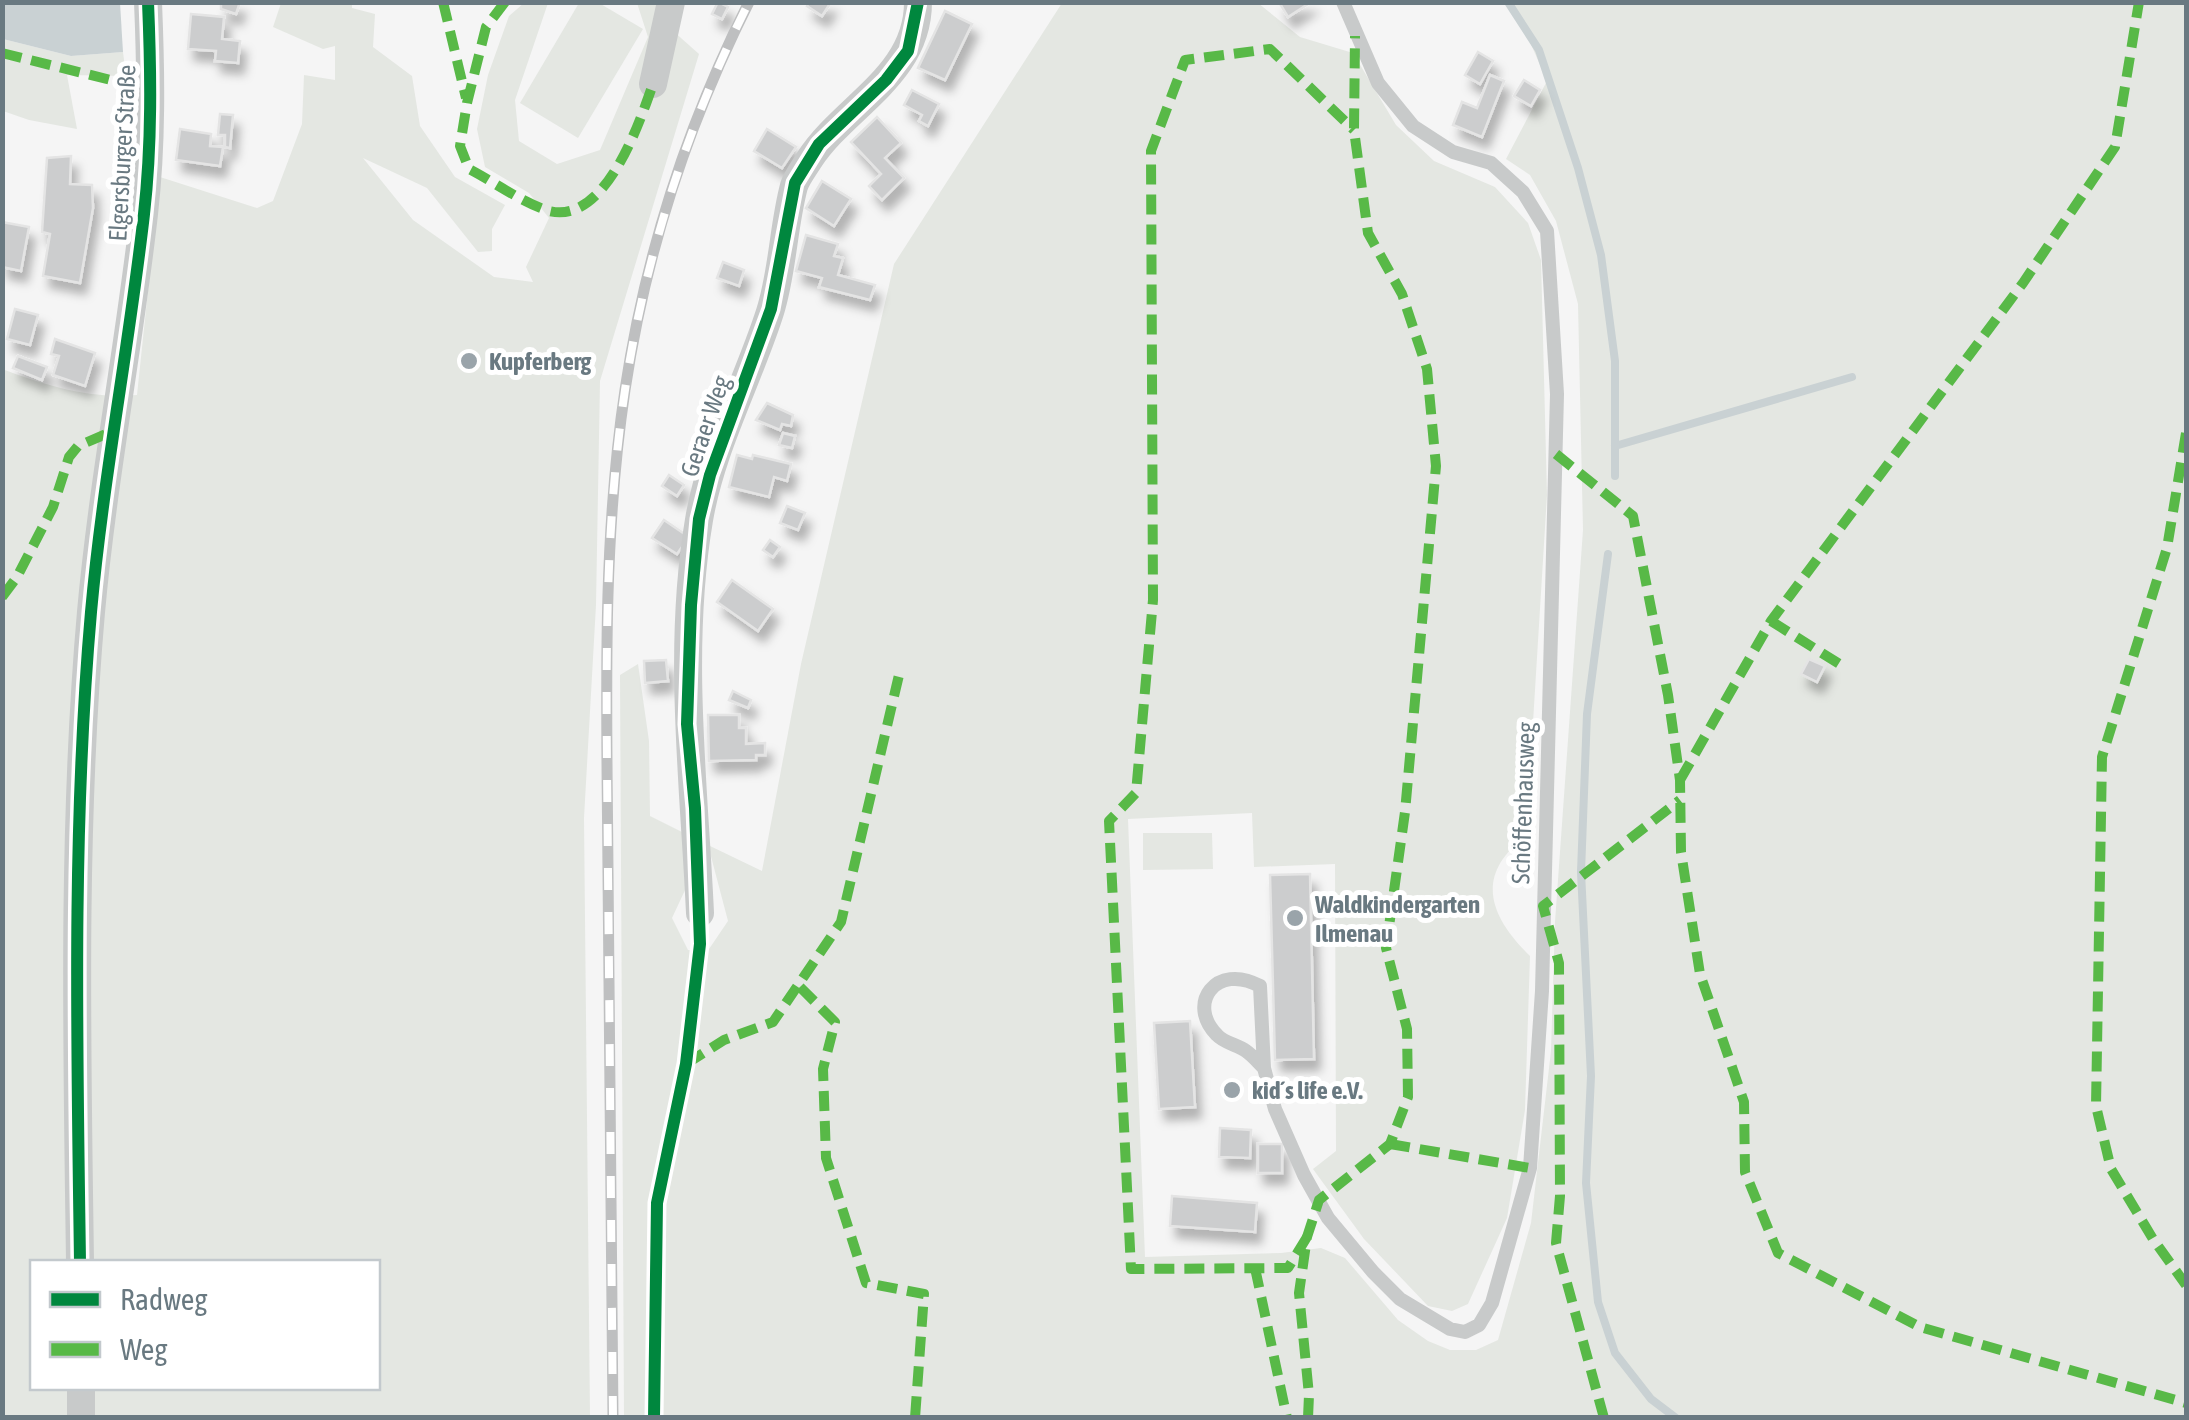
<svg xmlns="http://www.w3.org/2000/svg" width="2189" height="1420" font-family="'Asap Condensed',sans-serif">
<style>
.green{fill:#e4e7e2;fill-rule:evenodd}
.water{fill:#c9d1d3}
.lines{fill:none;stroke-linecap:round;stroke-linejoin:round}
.stream{stroke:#c9d1d3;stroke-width:8}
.building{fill:#cccdce;stroke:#e4e4e4;stroke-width:2.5;filter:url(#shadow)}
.lane{stroke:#c8caca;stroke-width:14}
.street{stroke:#c8caca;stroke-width:28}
.rail-casing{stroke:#bebfc0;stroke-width:11}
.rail{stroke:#fff;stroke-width:8;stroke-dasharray:22;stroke-linecap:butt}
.quiet{stroke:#58b947;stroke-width:10;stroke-dasharray:20 10;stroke-linecap:butt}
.cycleway-casing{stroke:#fff;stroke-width:19}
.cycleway{stroke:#00873e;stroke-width:12}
.poi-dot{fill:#9aa4aa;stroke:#fff;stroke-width:4}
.labels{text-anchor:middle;stroke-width:10;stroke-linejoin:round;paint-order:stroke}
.street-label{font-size:25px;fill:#697981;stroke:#fff}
.poi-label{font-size:25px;font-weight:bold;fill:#697981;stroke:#fff;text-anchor:start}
</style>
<defs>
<filter id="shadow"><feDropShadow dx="6" dy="11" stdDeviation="5" flood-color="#0004"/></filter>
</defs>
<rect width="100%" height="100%" fill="#f5f5f5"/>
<g class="green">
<path d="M281 3H352V8L375 14 373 47 412 76 420 126 455 177 505 205 492 229V251L478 252 427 188 363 158 413 220 494 277 533 282 526 267 549 218 529 193 485 167 477 129 488 75 509 16 524 3H548L515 100 519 141 557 164 600 150 648 37 637 3H661L672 30 699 54 600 381 596 605 584 818 590 1417H3L2 369C48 386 89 399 137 395L160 177 257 208 273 201 302 124 304 75 335 80V46L323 49 273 27ZM32 1262H378V1388H32Z"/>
<polygon points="579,3 599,3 643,29 578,138 520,103"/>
<path d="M1062 3H1258L1300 37 1353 53 1396 125 1434 161 1495 187 1528 223 1541 260 1547 495 1526 836C1474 875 1489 916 1530 956L1525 1110 1507 1218 1468 1304 1452 1311 1428 1306 1364 1239 1313 1169 1336 1151 1335 864 1254 867 1252 813 1128 819 1145 1257 1281 1253 1321 1248 1345 1258 1398 1320 1428 1341 1450 1350H1476L1498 1340 1531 1223 1551 1051 1555 922 1583 530 1578 304 1556 221 1530 175 1506 159 1547 81 1513 3H2186V1417H624L620 675 638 664 649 741 650 816 690 836 686 888 672 918 688 950 707 952 728 921 708 845 762 871 801 664 894 264Z"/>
<polygon points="3,39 71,56 123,52 126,76 67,75 77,129 29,120 3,111"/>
<polygon points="1143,833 1212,833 1213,869 1143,870"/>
</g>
<polygon class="water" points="2,3 120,3 123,52 71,56 3,39"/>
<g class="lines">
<g class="stream">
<polyline points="1508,2 1539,50 1578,168 1601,255 1615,361 1615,476"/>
<polyline points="1615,446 1852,377"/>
<polyline points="1608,554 1587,714 1581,872 1591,1076 1586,1183 1598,1302 1615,1353 1651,1399 1676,1418"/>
</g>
</g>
<g class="building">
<polygon points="221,2 240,2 236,14 221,9"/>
<polygon points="718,2 728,7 722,19 712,14"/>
<polygon points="809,2 831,2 822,16 807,6"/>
<polygon points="1279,2 1311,2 1288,17"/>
<polygon points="945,11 972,24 945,80 918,68"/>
<polygon points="191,14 224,17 222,39 240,41 238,63 215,61 216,51 188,49"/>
<polygon points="1478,52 1493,61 1480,84 1465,75"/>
<polygon points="1490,75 1504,81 1482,137 1453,125 1462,102 1477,108"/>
<polygon points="1524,80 1540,90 1531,106 1514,96"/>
<polygon points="912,90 939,104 928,126 919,121 922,115 904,105"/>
<polygon points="220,114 233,115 230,148 225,147 225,135 218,135"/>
<polygon points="877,117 901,143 885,158 904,178 882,200 869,186 881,174 851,142"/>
<polygon points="180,129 211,134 210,146 223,147 220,166 176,160"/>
<polygon points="767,129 796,147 782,168 754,151"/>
<polygon points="71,156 70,184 92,185 93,208 80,283 43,276 50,234 42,232 47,158"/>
<polygon points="822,181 851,199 834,226 806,208"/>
<polygon points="2,222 29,227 21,271 2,267"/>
<polygon points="806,235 838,244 834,256 843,258 838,275 875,285 870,300 819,287 822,278 796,271"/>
<polygon points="723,262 744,270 739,286 717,278"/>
<polygon points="15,309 38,315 30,345 7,339"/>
<polygon points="55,339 95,353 85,386 53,375 59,356 51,354"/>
<polygon points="18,356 47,367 42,380 13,368"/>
<polygon points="767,403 793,415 791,426 782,424 780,430 756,420"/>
<polygon points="783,433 795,436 792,448 779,445"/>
<polygon points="737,455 752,459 753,455 791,464 787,481 774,477 769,497 729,487"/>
<polygon points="669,475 684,485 677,496 662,486"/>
<polygon points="787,506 805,513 798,530 780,523"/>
<polygon points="664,520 689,537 677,554 652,538"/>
<polygon points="770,540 780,547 773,557 763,550"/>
<polygon points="732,580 773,609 758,631 717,602"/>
<polygon points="1809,659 1825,666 1817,682 1801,674"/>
<polygon points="666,660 668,681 645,683 644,661"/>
<polygon points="733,691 751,700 748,708 729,700"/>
<polygon points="708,715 739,715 739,728 746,728 746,744 765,743 765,755 756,755 756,760 709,761"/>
<polygon points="1310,874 1314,1059 1275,1060 1270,875"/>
<polygon points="1190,1021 1195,1107 1159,1109 1154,1023"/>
<polygon points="1220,1128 1251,1130 1250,1158 1219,1157"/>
<rect x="1258" y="1144" width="24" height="29"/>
<polygon points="1172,1196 1257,1203 1255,1232 1170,1226"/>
</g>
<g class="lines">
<path class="lane" d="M1264 1068C1258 1062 1252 1055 1246 1051 1238 1045 1224 1043 1217 1035 1186 1004 1216 962 1260 986L1264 1068 1275 1109 1304 1175 1328 1218 1373 1272 1400 1299 1450 1329 1465 1332 1479 1325 1492 1303 1530 1168 1542 991 1557 394 1547 231 1523 192 1491 163 1453 152 1413 126 1378 83 1343 2"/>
<g class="street">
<polyline points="653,84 671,2"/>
<path d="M700 913C694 783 677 650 699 520 711 448 748 381 770 312 783 271 783 227 794 186 797 177 804 168 809 160 845 105 918 76 918 2"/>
<path d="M80 1262C77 1046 72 828 91 612 103 479 129 347 144 214 152 144 151 73 148 2"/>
<polyline points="81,1388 81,1418"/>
</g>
<defs>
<path id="rail" d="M613 1418C611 1236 610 1055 608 873 607 712 601 550 625 390 645 256 688 123 749 2"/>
</defs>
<use href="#rail" class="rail-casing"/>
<use href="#rail" class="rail"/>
<g class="quiet">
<polyline points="443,2 466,98"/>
<path d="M505 2 486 27 467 103 460 146 469 169C494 182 520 201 546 210 604 229 639 124 653 84"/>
<polyline points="2,53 151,90"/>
<polyline points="2186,433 2167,548 2102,757 2096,1106 2111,1169 2153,1239 2186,1285"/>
<polyline points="1556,454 1633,516 1668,695 1680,780 1681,852 1700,974 1744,1102 1745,1172 1778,1253 1920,1327 2186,1403"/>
<polyline points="2,597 17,577 53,507 69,457 78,446 113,431"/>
<polyline points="1771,621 1841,665"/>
<polyline points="1680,780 1771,621 2023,283 2115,147 2139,2"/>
<polyline points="800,987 835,1022 823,1069 826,1158 866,1283 924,1294 915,1418"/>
<polyline points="686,1064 724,1040 773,1022 841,922 899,675"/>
<polyline points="1390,1144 1530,1168"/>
<polyline points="1307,1237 1288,1268 1131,1269 1109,821 1136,793 1153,600 1151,151 1185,60 1270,49 1354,130"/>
<polyline points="1255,1268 1287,1418"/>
<polyline points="1308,1418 1309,1395 1299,1293 1307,1237 1319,1200 1390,1144 1408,1097 1407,1029 1386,948 1405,812 1436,466 1427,369 1402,294 1368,233 1354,130 1355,36"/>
<polyline points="1604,1418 1556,1243 1560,1196 1559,963 1543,906 1680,800"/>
</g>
<defs>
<g id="cycleway">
<path d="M80 1262C77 1046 72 828 91 612 103 479 129 347 144 214 152 144 151 73 148 2"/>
<polyline points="654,1418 657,1203 686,1064 700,944 695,808 687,724 691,605 699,519 710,475 771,309 795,183 819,144 886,80 908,51 918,2"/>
</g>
</defs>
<use href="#cycleway" class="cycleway-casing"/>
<use href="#cycleway" class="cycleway"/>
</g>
<g class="poi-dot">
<circle cx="469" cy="361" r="10"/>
<circle cx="1295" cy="918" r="10"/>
<circle cx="1232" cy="1090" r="10"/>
</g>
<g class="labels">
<g class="street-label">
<text transform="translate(122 153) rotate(-87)" y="9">Elgersburger Straße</text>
<text transform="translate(705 426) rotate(-71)" y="9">Geraer Weg</text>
<text transform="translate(1523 803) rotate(-88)" y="9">Schöffenhausweg</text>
</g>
<g class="poi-label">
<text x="489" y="370">Kupferberg</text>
<text x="1315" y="913">Waldkindergarten<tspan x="1315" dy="29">Ilmenau</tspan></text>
<text x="1252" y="1099">kid´s life e.V.</text>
</g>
</g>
<rect width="2189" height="1420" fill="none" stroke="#697981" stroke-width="10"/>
<rect x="30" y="1260" width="350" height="130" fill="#ffffff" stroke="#c3c9cd" stroke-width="2.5"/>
<rect x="50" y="1292" width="50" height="15" fill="#00873e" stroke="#c3c9cd" stroke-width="2.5"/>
<text x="120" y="1310" font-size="30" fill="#697981">Radweg</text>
<rect x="50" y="1342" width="50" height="15" fill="#58b947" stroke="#c3c9cd" stroke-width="2.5"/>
<text x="120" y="1360" font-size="30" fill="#697981">Weg</text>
</svg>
